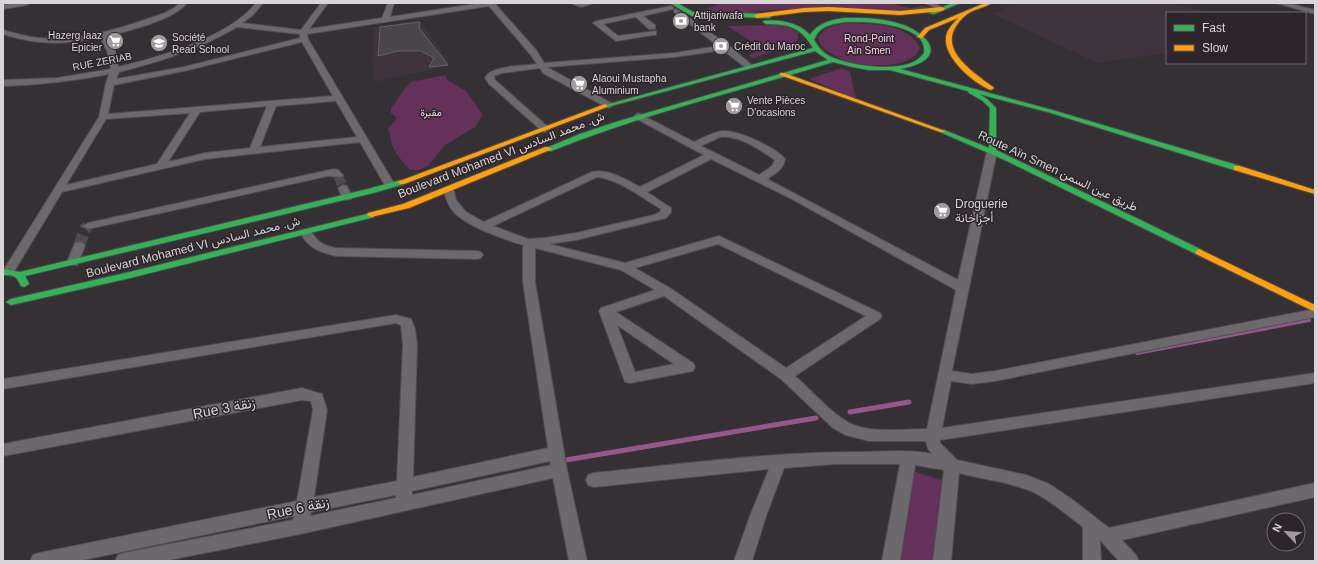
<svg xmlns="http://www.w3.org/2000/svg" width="1318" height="564" font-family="Arial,Vazirmatn,sans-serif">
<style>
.built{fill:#3f333d}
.green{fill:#63315a}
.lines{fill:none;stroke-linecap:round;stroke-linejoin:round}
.stream-far1{stroke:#97568b;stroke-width:4}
.stream{stroke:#97568b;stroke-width:5}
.building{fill:#494548;stroke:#666365}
.street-tunnel-far1{stroke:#4e494c;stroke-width:10;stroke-dasharray:10 5;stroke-linecap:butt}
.street-tunnel{stroke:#4e494c;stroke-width:12;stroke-dasharray:12 6;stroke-linecap:butt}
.street-casing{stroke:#524d50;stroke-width:2}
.fast-casing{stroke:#524d50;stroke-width:2}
.slow-casing{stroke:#524d50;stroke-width:2}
.street{fill:#6b696b;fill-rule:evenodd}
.fast{fill:#30b455;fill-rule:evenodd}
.slow{fill:#ff9f0a;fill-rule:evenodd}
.labels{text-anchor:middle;stroke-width:3;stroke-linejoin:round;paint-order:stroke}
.far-poi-label{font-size:10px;fill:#d9d4d7;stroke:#2c252a;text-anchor:start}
.far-park-label{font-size:10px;fill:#f6ceed;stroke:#2c252a}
.far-street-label{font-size:10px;fill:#d9d4d7;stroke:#2c252a}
.street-label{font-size:12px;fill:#d9d4d7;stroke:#2c252a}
.poi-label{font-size:12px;fill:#d9d4d7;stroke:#2c252a;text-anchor:start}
.near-street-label{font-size:14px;fill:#d9d4d7;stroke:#2c252a}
</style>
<rect width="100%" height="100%" fill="#353033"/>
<g class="built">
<polygon points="1014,3 1174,3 1207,13 1167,13 1167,53 1097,63 993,14"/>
<polygon points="419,20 451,65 375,82 372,65 374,27"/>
</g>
<g class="green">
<path d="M722 3H892C898 5 903 7 909 8 917 9 919 3 929 8 883 12 837 8 791 9 763 9 732 18 706 9Z"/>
<path d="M846 23C871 24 906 22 920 47 913 77 822 68 818 37 825 27 834 25 846 23Z"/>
<polygon points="777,25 790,28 798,32 798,39 795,43 757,57 752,58 749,56 760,47 727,26"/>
<polygon points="842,68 850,72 856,99 809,79"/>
<path d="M446 75 447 80 466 91 483 115 475 127 445 145 428 166 419 170H410C404 164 393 151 391 141 390 137 390 134 388 129L397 118 391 113V108L410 82Z"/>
<polygon points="913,471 944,481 938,561 896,561"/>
</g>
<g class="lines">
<polyline class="stream-far1" points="1137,353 1309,320"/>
<g class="stream">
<polyline points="850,412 909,402"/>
<polyline points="566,460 816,418"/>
</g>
</g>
<polygon class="building" points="420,22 419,28 448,65 429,67 434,58 421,51 398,51 378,56 380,27"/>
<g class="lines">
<polyline class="street-tunnel-far1" points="338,175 343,188"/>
<polyline class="street-tunnel" points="79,246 85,229 88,226"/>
<defs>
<g id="street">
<polygon points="15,3 30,3 27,5 3,9 3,5"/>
<path d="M180 3H187C174 20 128 31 107 36L115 51 118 67C160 57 229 37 256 3H263L253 15 242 23 301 30 321 3H328L309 29 382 18 388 3H394L390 17 481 3H498L496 5 536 50 544 63 675 53 718 46 674 12V10L676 9 728 45 753 66 752 68H746L723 50 675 57 547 67 611 103 612 105 611 107 608 108 543 73 540 68 502 73 494 76 495 80 548 127 550 129 545 132 542 131 489 84 485 78C490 65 525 66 537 64L530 54 489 6 307 34 308 39 395 185 394 187H386L360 142 205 159 62 192 12 275H4L3 271 99 117 106 83 109 74C74 81 39 85 3 86V80L57 78 111 69 107 51 100 37C68 45 35 45 3 34V30C15 33 26 37 39 38 76 41 113 31 147 19 159 15 171 12 180 3ZM237 27 300 34V38L184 67 116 79 119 72C160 62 200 49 237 27ZM302 42 333 96 108 114 114 85 184 71ZM336 101 357 137 260 147 276 106ZM267 106 250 148 205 153 168 162 200 112ZM190 113 157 164 66 185 106 119Z"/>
<polygon points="571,3 594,3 581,7"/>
<polygon points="925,3 934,3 945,9 940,10"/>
<polygon points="1276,3 1287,3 1315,10 1315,14"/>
<polygon points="671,6 673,7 673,9 643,16 655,25 655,29 649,29 636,17 603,24 618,36 656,31 656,35 653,35 616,41 593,23 597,21"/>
<path d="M638 113 694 142C703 138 713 132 723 131 738 130 775 147 785 159 784 169 775 174 767 179L958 280 987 151 989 149H995L997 151 952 371 972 374 995 371 1315 309V317L995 381 972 384 951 381 942 428 1315 373V383L940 440V443L957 460 1026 475 1049 484 1073 500 1109 528 1315 483V497L1122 540 1136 555 1139 561H1119L1100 540 1101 561H1083V527C1068 516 1054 503 1037 494 1017 483 982 479 959 473L951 561H933L944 470 915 465 900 561H882L900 464H835L784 468 766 516 752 561H734L750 516 769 469 594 487 588 485 586 480 588 475 594 473C682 464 771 452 860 452 883 452 909 449 932 454L928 449 926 441H869L846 435 833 428 781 379 664 296 616 312 693 363 695 367 693 371 688 372 630 383 625 382 599 311 601 308 655 290 621 270 535 248V282L567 470 587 561H569L553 478 300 534 164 561H115L118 555 124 553 293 520 294 516 78 561H30L33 555 39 553 297 501 313 410 311 401 302 400 3 456V444L302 388 322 394 327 410 314 497 397 481 403 345 401 325 396 323 3 389V379L396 315 411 319 415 329 417 345 413 477 548 448 523 282V245C506 240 472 228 458 216 450 210 446 200 444 190L445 188H453L456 200 466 212 484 222 592 172C608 168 627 180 640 187L704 155 635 118 634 116ZM720 137C739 135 761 150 775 160L772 166 759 175 701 146ZM711 159 790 198 956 290 927 429C906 429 873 433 854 425 835 418 811 390 795 376L880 319 882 316 880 313 719 236 625 263 549 244 576 240 666 218 671 212V208L647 192ZM597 177C618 179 643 198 661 209L660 212 654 215 576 233 544 238 528 239 493 226ZM718 244 866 316 786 368 670 288 635 268ZM617 325 674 364 635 372ZM550 461 551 465 412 495V491ZM396 495V498L310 516 311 512Z"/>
<polygon points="334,169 338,170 343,175 342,177 328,176 88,229 83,226 88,223"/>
<polygon points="343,185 347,186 352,197 351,199 347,200 343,199 338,188"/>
<path d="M306 229 310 230C318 242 321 245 336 248L477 251 481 252 483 255 481 258 477 259 336 256C319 252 308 248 300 232L302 230Z"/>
<polygon points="79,242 83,243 85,246 77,265 69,265 67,262 75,243"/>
</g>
<g id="fast">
<polygon points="670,3 677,3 693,12 769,14 772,16 769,18 692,16"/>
<polygon points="952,3 960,3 934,14 929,13"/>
<path d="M845 18C864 18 882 18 900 24 912 27 942 44 926 59 919 65 909 67 900 69L1052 110 1240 166V170H1234L1048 112 979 94 987 99 996 108V150L1202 250 1203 252 1202 254H1196L1007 161 940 132V130H944L989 148 990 108 983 101 969 93 968 91 890 70H869L853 67 833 62C739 91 643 114 551 151H548L544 149 580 134 616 122 828 60 815 51 607 107 602 106 813 48C801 27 789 24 766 24L763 22 764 21C780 19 799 23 810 35 818 23 831 20 845 18ZM845 22C863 21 929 23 924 53 910 76 849 66 829 56 822 52 818 47 814 40 819 26 831 24 845 22Z"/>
<path d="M401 180 405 182 404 184 373 193 25 276 29 284 24 287 21 286C16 276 15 275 3 275V269L20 272 368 189Z"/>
<polygon points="371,213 374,213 375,215 374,217 130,278 11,305 6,302 11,299 130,272"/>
</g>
<g id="slow">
<path d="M985 3H992C984 8 973 9 966 15 931 45 969 69 993 87L994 88 991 90C974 84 943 57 946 37 947 29 954 23 958 18L929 30 922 38 917 37 925 28Z"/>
<polygon points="829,7 900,11 942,7 945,9 942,11 900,15 829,11 804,12 757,18 754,16 757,14 804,8"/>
<polygon points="780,73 784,73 945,131 944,132 940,132 780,75"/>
<polygon points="605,104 607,105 607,107 404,184 401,184 397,182"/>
<polygon points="545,147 548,147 552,149 409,208 371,217 367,215 368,213 403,204"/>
<polygon points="1234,166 1240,166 1315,190 1315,194 1234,170"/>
<polygon points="1199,249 1315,305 1315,312 1196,254 1195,252"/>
</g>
</defs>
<use href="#street" class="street-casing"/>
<use href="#fast" class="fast-casing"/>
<use href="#slow" class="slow-casing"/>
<use href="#street" class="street"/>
<use href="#fast" class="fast"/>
<use href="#slow" class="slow"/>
</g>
<defs>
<symbol id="bank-disc" viewBox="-11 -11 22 22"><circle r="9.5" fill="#a09b9e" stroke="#2c252a"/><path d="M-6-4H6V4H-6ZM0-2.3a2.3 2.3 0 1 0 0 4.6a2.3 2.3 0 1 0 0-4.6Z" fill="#fff"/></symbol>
<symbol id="supermarket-disc" viewBox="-11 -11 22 22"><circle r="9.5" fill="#a09b9e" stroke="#2c252a"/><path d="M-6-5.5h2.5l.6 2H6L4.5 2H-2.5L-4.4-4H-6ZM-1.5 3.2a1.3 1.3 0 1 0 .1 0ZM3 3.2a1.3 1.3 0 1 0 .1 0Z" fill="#fff"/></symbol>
<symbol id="school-disc" viewBox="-11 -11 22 22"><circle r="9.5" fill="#a09b9e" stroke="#2c252a"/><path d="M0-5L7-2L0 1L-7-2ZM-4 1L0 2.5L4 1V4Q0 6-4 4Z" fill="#fff"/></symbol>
</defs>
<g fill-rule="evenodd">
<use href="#bank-disc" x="671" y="11" width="20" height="20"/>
<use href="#supermarket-disc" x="105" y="31" width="20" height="20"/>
<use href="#school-disc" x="149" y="33" width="20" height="20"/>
<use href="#bank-disc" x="711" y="36" width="20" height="20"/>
<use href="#supermarket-disc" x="569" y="74" width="20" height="20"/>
<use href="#supermarket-disc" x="724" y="96" width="20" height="20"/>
<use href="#supermarket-disc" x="932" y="201" width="20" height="20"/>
</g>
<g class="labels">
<g class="far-poi-label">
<text x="694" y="19">Attijariwafa<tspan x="694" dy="12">bank</tspan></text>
<text x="102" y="39" text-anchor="end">Hazerg Iaaz<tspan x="102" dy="12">Epicier</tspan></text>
<text x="172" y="41">Société<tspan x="172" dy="12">Read School</tspan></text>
<text x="734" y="50">Crédit du Maroc</text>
<text x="592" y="82">Alaoui Mustapha<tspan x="592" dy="12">Aluminium</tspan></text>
<text x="747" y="104">Vente Pièces<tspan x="747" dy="12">D'ocasions</tspan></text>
</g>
<g class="far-park-label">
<text x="869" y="42">Rond-Point<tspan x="869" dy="12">Ain Smen</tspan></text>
<text x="431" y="116">مقبرة</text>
</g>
<g class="far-street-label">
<text transform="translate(102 61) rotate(-11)" y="4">RUE ZERIAB</text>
</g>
<g class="street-label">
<text transform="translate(501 155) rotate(-21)" y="4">Boulevard Mohamed VI ش. محمد السادس</text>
<text transform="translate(1058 171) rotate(25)" y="4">Route Aïn Smen طريق عين السمن</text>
<text transform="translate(193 247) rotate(-14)" y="4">Boulevard Mohamed VI ش. محمد السادس</text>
</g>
<g class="poi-label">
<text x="955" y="208">Droguerie<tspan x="955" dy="14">أجزاخانة</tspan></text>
</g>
<g class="near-street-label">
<text transform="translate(224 408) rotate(-11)" y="5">Rue 3 زنقة</text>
<text transform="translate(298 508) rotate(-12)" y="5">Rue 6 زنقة</text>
</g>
</g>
<rect width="1318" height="564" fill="none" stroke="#d9d4d7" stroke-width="8"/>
<rect x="1166" y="12" width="140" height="52" fill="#2c252a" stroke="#716b6f"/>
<rect x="1174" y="25" width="20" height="6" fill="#30b455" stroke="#716b6f"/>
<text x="1202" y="32" font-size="12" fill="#d9d4d7">Fast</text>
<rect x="1174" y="45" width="20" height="6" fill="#ff9f0a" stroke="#716b6f"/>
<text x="1202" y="52" font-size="12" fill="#d9d4d7">Slow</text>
<g transform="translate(1286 532) rotate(296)"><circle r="19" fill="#2c252a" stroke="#716b6f"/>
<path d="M0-3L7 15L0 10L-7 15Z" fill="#a09b9e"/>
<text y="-6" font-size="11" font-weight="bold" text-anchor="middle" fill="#d9d4d7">N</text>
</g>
</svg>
